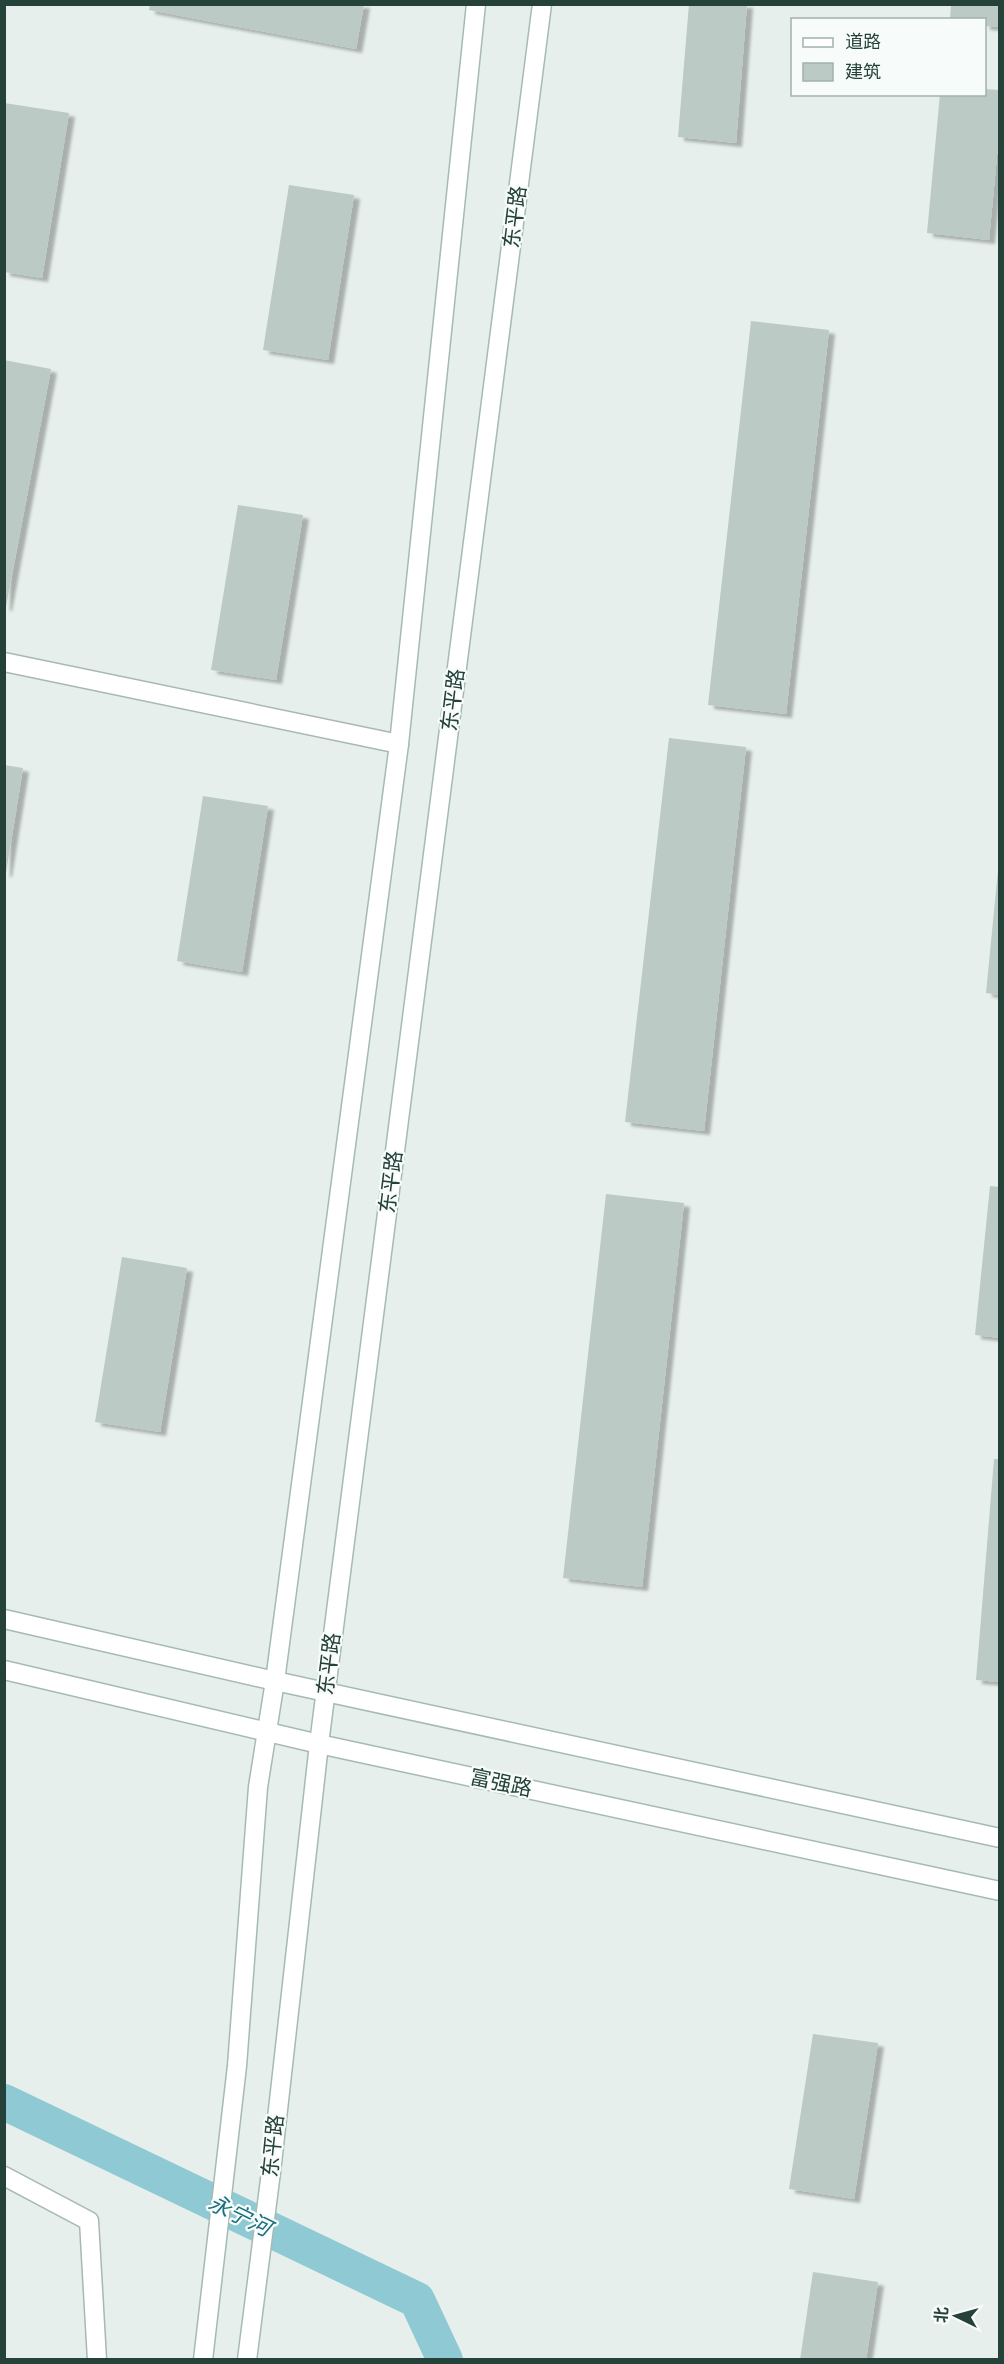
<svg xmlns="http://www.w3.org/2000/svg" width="1004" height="2364" font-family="Quicksand,'Noto Sans SC',sans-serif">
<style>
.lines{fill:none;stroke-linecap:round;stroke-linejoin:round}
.canal{stroke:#8ec9d4;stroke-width:36}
.building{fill:#bbcac4;filter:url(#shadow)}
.street-casing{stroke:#a8b8b2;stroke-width:21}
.secondary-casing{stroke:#a4bbb3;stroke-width:21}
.street{stroke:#fff;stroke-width:18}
.secondary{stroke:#fff;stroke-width:18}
.labels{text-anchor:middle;stroke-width:4.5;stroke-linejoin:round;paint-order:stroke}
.street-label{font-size:21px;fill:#24423a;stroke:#f7fbf9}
.water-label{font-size:22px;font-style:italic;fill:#1c6f80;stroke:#f7fbf9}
</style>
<defs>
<filter id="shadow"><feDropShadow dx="6" dy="4" stdDeviation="1.5" flood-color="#0004"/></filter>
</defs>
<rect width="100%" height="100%" fill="#e6efeb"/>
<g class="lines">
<polyline class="canal" points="4,2102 417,2300 445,2360"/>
</g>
<g class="building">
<polygon points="150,4 364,4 356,49 149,10"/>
<polygon points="689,4 747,4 736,143 678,137"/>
<polygon points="951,4 1000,4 1000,27 984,26 984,20 950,20"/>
<polygon points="984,89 1000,90 1000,124 989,240 927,233 940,94 984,94"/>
<polygon points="4,103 69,113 42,278 4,272"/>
<polygon points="289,185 354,195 328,360 263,350"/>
<polygon points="751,321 829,330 786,714 708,705"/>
<polygon points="4,360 51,369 6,607 4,607"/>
<polygon points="238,505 303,515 276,680 211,670"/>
<polygon points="669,738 746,747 704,1131 625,1122"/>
<polygon points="4,765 23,768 6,873 4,873"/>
<polygon points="203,796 268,806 242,972 177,961"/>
<polygon points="998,870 1000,870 1000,995 986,993"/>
<polygon points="990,1186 1000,1187 1000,1338 975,1335"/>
<polygon points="606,1194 684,1203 642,1587 563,1578"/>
<polygon points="122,1257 187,1268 160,1432 95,1422"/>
<polygon points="994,1459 1000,1459 1000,1682 976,1680"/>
<polygon points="813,2034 878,2043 854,2199 789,2189"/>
<polygon points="813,2272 878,2282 866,2360 800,2360"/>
</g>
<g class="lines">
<defs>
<g id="street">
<polyline points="4,662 399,744"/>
<polyline points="4,2176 89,2221 97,2360"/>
</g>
<g id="secondary">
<polyline points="4,1619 275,1681 1000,1838"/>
<polyline points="4,1670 319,1744 1000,1891"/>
<polyline points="203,2360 237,2066 258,1787 275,1681 399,744 476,4"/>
<polyline points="247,2360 271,2172 319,1744 542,4"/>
</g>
</defs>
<use href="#street" class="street-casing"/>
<use href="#secondary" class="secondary-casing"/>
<use href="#street" class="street"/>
<use href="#secondary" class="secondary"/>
</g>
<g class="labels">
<g class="street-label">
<text transform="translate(515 217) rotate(-83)" y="7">东平路</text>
<text transform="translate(453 700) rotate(-83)" y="7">东平路</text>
<text transform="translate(391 1182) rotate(-83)" y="7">东平路</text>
<text transform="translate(329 1664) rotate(-83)" y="7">东平路</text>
<text transform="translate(501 1783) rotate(12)" y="7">富强路</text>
<text transform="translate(273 2146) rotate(-84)" y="7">东平路</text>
</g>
<g class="water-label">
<text transform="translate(240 2215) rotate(26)" y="8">永宁河</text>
</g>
</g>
<rect width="1004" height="2364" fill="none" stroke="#24423a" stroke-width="12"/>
<rect x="791" y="18" width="195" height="78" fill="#f7fbf9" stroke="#a3b1ad" stroke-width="1.5"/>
<rect x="803" y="38" width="30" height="9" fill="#ffffff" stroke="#a3b1ad" stroke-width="1.5"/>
<text x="845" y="48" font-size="18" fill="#24423a">道路</text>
<rect x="803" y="63" width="30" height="18" fill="#bbcac4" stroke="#a3b1ad" stroke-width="1.5"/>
<text x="845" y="78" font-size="18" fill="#24423a">建筑</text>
<g transform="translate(956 2316) rotate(275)" stroke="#f7fbf9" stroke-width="4.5" paint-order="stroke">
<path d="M0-4.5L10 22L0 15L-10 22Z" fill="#24423a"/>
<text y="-9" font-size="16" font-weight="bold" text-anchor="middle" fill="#24423a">北</text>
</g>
</svg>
